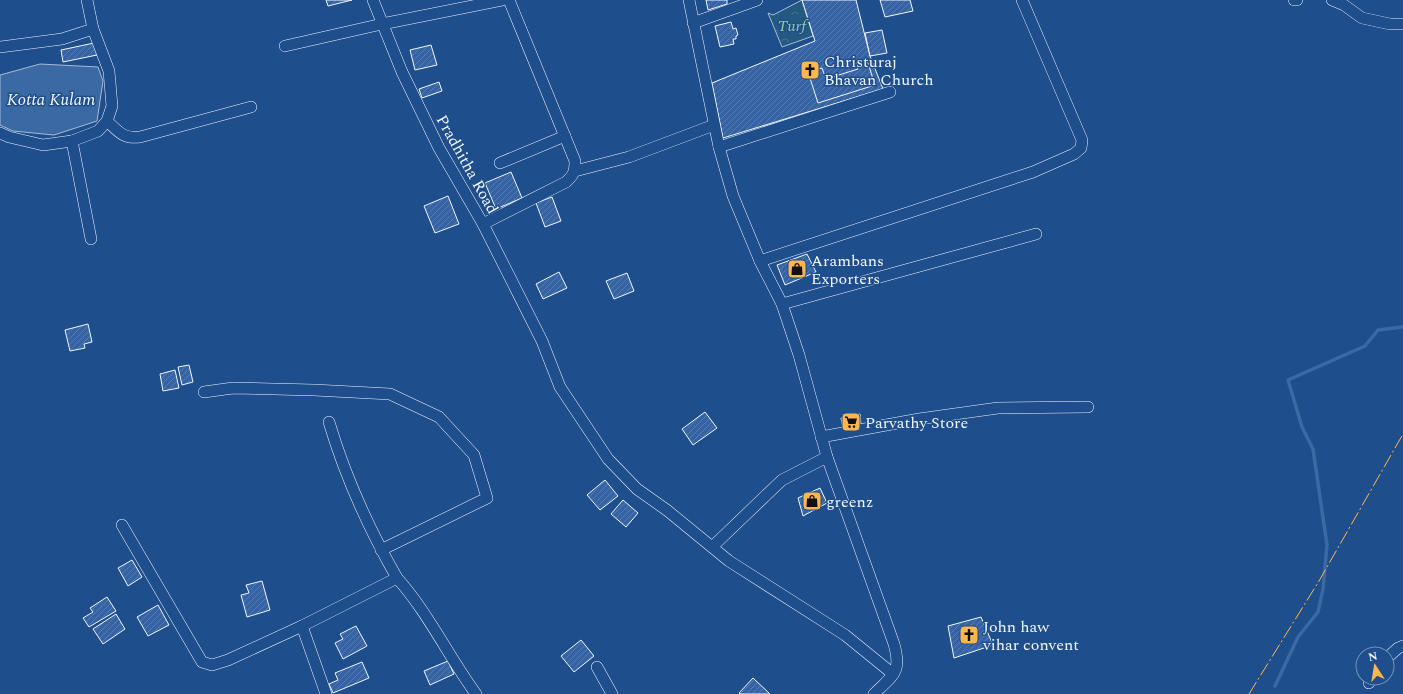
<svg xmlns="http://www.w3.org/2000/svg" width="1403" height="694" font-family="Spectral,serif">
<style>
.park{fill:url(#park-crowns);stroke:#a8bbd7}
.water{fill:#3b69a3;stroke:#a8bbd7}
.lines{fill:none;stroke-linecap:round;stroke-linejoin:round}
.stream{stroke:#3b69a3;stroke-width:3.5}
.building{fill:url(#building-hatch);stroke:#f2f6ff}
.street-casing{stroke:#f2f6ff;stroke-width:12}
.street{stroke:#1f4e8c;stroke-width:11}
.power{stroke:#ffb74d;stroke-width:1;stroke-dasharray:14 3 2 3;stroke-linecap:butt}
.labels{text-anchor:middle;stroke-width:3;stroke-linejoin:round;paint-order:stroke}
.park-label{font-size:16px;font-style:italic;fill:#97c8a6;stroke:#1f4e8c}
.poi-label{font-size:16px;fill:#f2f6ff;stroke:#1f4e8c;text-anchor:start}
.street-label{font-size:16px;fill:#f2f6ff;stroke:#1f4e8c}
.water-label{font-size:17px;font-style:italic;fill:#f2f6ff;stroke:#1f4e8c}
</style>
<defs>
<pattern id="park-crowns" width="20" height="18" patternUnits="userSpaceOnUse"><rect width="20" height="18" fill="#245a82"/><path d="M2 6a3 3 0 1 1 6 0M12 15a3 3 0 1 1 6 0" fill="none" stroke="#447295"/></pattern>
<pattern id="building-hatch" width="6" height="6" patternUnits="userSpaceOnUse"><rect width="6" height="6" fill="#3563a3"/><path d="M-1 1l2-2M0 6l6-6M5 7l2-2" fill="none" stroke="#537ab1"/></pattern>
</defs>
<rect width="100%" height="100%" fill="#1f4e8c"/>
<polygon class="park" points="802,0 813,36 782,47 768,13 773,15"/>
<polygon class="water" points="40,64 98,67 103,81 97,121 54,135 13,131 0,125 0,75"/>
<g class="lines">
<polyline class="stream" points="1275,686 1298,637 1318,612 1323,589 1327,545 1313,449 1302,427 1288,380 1365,346 1378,330 1403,327"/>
</g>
<g class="building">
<polygon points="326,0 352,0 328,6"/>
<polygon points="706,0 727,0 727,4 708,10"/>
<polygon points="802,0 856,0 870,56 883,89 723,138 712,83 815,41"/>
<polygon points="880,0 910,0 913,11 885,17"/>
<polygon points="731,22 733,29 736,28 738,35 736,36 736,39 733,39 734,44 720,47 715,26"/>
<polygon points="882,30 887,53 870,56 865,33"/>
<polygon points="94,43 97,55 63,62 61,50"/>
<polygon points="431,45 437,65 415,70 410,50"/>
<polygon points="867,60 875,85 818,103 808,72 822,68 826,79 858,69 856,64"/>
<polygon points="439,82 442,91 422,98 419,89"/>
<polygon points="511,172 522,198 496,209 485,183"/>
<polygon points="448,196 459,224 435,233 424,206"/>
<polygon points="552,197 561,221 545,227 536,203"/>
<polygon points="807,254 816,272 785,285 777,265"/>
<polygon points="559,272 567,288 543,299 536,284"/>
<polygon points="627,273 634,291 614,299 606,281"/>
<polygon points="88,324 92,342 84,344 85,348 70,351 65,330"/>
<polygon points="189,365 193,382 182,385 178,367"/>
<polygon points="175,370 179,388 163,391 160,374"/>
<polygon points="705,412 717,428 693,445 682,429"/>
<polygon points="860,414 861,426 843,428 841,418"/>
<polygon points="605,480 618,496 600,510 587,495"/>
<polygon points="820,488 827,503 803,516 798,498"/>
<polygon points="623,500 638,513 626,527 611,514"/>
<polygon points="132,560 142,577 128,586 118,568"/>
<polygon points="262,581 270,610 247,617 241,595 249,593 246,585"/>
<polygon points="107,597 116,611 89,627 83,618 93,612 90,608"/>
<polygon points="158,605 169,625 148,636 137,617"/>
<polygon points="116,614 125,629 103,644 93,629"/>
<polygon points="981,617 993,645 954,658 948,626"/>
<polygon points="356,626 367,646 343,659 335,643 343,639 340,634"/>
<polygon points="581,640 594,656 574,672 561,656"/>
<polygon points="448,661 454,674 430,685 424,671"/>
<polygon points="362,662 369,678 333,693 329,684 338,680 335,673"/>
<polygon points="753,678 770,694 740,694 739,693"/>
</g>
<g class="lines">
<defs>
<g id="street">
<polyline points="373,0 402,72 439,148 483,224 542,341 560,387 608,459 637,489 668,511 729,561 845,635 893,674"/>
<path d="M689 0 719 147 733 196 760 261 782 304 799 355 827 457 894 644C902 673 893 675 874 694"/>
<polyline points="1294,0 1297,0"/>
<polyline points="1332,0 1344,5 1362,18 1390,24 1403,24"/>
<polyline points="693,23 757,0"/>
<polyline points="285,46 382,24 502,0"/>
<polyline points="0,47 62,39 93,29 87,0"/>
<path d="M107 121C119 132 123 139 140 137L251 107"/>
<polyline points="0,133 9,137 43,145 72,141 98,131 107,121 112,106 109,71 93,29"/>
<polyline points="72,141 91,239"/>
<polyline points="719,147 890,92"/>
<polyline points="500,163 565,136"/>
<polyline points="575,171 629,157 714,125"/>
<path d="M483 224 566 182C574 175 575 171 575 161L509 0"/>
<polyline points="760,261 1033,172 1074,154 1081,148 1082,140 1022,0"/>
<polyline points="782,304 1036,234"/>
<polyline points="204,392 233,388 314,390 390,394 439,417 474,455 487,498 381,550"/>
<path d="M329 422C345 476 369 529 397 578"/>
<polyline points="821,437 919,419 998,408 1088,407"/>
<polyline points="122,525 202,662 212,665 228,660 302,626"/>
<polyline points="712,547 782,480 827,457"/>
<polyline points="1387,658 1398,648 1403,646"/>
<polyline points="597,667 612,694"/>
<polyline points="1369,683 1372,678"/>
<path d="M326 694 302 626 397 578C427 611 449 657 476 694"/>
</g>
</defs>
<use href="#street" class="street-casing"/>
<use href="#street" class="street"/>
<polyline class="power" points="1249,694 1319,581 1403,434"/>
</g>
<defs>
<symbol id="church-square" viewBox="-11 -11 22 22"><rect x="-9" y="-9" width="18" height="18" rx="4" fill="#ffb74d" stroke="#1f4e8c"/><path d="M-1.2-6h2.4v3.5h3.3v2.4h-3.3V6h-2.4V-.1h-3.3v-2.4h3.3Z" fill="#111"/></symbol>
<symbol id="shop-square" viewBox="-11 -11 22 22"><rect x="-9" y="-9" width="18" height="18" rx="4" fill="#ffb74d" stroke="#1f4e8c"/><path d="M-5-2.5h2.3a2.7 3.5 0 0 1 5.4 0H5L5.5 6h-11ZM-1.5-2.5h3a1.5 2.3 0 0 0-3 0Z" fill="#111"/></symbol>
<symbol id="supermarket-square" viewBox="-11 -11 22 22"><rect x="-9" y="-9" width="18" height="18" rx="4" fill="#ffb74d" stroke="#1f4e8c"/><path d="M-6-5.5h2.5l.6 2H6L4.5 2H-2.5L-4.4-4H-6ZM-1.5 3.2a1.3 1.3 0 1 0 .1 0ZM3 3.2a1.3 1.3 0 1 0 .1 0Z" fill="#111"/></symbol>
</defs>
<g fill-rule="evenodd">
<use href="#church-square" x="799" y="59" width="22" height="22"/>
<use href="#shop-square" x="786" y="258" width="22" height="22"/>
<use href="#supermarket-square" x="840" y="411" width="22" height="22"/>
<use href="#shop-square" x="801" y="490" width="22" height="22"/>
<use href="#church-square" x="958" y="624" width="22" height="22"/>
</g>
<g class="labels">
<g class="park-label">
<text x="792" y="31">Turf</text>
</g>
<g class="poi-label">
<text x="824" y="67">Christuraj<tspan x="824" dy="18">Bhavan Church</tspan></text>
<text x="811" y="266">Arambans<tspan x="811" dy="18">Exporters</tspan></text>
<text x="865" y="428">Parvathy Store</text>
<text x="826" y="507">greenz</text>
<text x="983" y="632">John haw<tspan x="983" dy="18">vihar convent</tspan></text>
</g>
<g class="street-label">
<text transform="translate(468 164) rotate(61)" y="6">Pradhitha Road</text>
</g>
<g class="water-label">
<text x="51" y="105">Kotta Kulam</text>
</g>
</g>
<g transform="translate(1375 666) rotate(348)"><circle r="19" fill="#1f4e8c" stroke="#7391ba"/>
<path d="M0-3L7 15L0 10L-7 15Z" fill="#ffb74d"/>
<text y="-6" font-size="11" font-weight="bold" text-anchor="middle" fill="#f2f6ff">N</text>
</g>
</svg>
